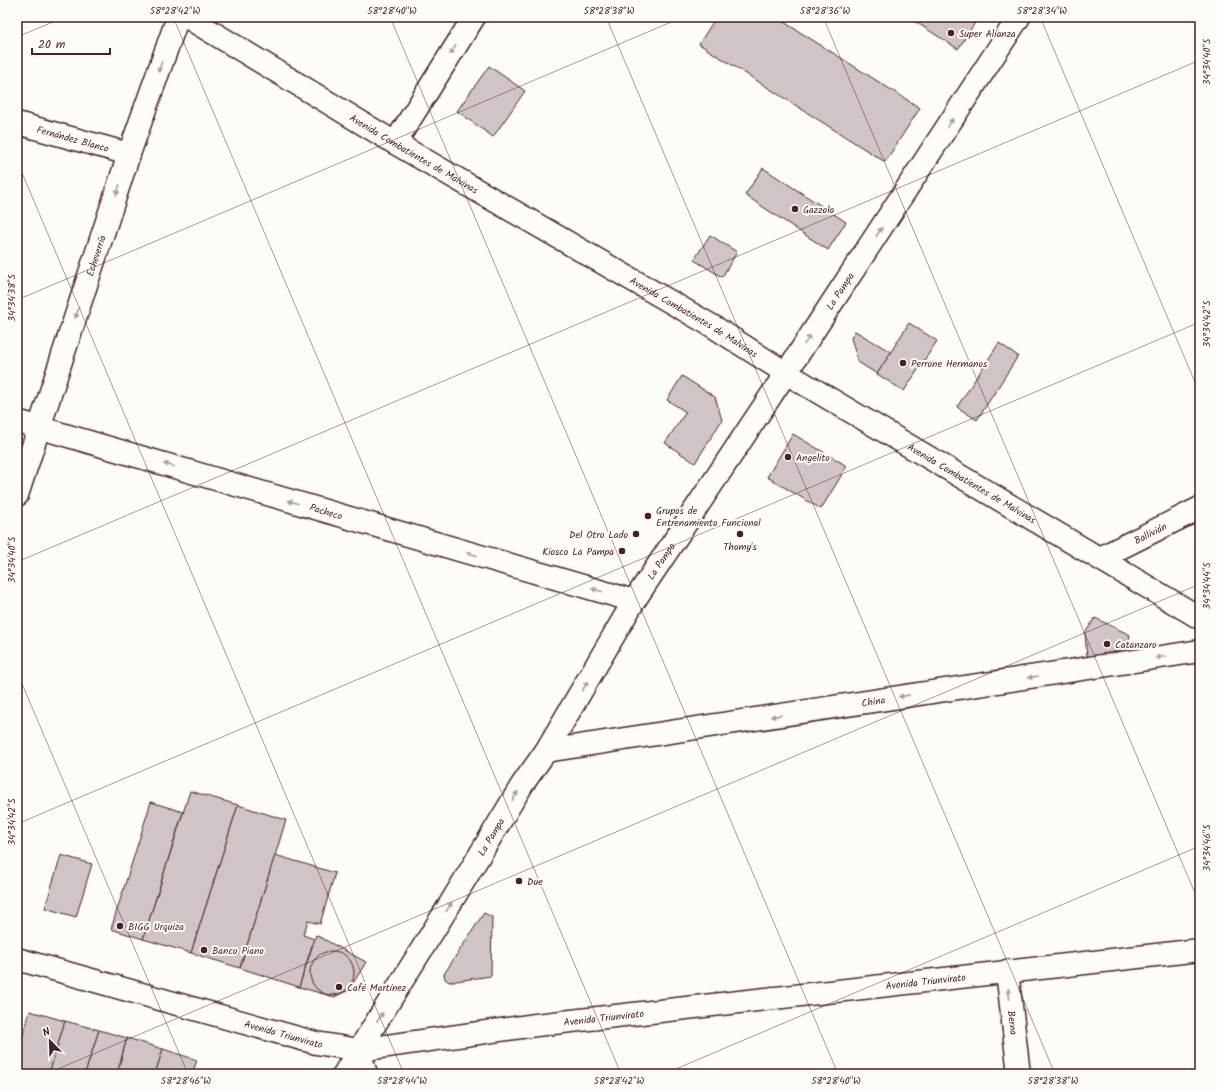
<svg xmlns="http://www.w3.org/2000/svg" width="1217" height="1091" font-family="Kalam,sans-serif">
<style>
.building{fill:#d0c5c4;stroke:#4a1f2b}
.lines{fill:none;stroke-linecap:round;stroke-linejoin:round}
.street-casing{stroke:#4a1f2b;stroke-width:25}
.secondary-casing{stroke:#4a1f2b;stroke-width:25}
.street{stroke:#fdfcf7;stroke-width:22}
.secondary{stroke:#fdfcf7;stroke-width:22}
.oneway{fill:#ac999b}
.ticks{fill:none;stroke:#4a1f2b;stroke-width:1;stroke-opacity:0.45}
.poi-dot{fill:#4a1f2b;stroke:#fdfcf7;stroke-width:1.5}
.labels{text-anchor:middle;stroke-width:4;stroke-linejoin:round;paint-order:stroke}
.poi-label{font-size:10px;fill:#4a1f2b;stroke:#fdfcf7;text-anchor:start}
.street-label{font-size:10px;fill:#4a1f2b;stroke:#fdfcf7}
.neatline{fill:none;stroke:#4a1f2b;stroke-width:1.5}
.ticks-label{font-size:10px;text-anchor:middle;fill:#4a1f2b}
</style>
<rect width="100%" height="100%" fill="#fdfcf7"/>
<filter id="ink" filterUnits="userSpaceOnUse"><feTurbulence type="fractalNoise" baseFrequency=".025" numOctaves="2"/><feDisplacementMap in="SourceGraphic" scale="8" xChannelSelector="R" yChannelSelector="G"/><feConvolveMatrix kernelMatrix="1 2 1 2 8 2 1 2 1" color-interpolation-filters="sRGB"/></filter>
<g filter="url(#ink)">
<g class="building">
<polygon points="716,17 776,17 920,108 885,162 699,44"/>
<polygon points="908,17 977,17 978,18 958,49"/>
<polygon points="489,66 525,91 493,137 457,111"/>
<polygon points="763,168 846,222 828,250 745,195"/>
<polygon points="710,235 737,252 722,277 694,260"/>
<polygon points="909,323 937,341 904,391 877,374"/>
<polygon points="855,331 891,352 877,374 858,362 851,338"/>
<polygon points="999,343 1018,356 977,420 957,407"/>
<polygon points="682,376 715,397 722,420 695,463 665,443 686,412 667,400"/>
<polygon points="793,434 847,466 821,509 767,477"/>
<polygon points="1095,618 1130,635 1126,653 1087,657 1085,633"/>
<polygon points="190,791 238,805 191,953 143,939"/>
<polygon points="151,802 183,812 143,939 111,929"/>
<polygon points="238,805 286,820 240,968 191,953"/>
<polygon points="61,855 92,864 76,917 45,908"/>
<polygon points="275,855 335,873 320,924 308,921 303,935 314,939 299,987 240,968"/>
<polygon points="484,913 492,917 491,976 449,982 445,979 444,974"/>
<polygon points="316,935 366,962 349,990 334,997 299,987"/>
<circle cx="332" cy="973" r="22"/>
<polygon points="30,1011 65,1021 49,1074 17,1074 17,1055"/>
<polygon points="65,1021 99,1030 85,1074 49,1074"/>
<polygon points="99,1030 127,1038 117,1074 85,1074"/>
<polygon points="127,1038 163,1049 155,1074 117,1074"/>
<polygon points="163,1049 197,1060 192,1074 155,1074"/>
</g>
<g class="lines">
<defs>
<g id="street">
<path id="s1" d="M17 123 129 154"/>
<polyline points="395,143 474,17"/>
<path id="s2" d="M17 421 634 601"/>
<path id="s3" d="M17 495 129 154 178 17"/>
<path id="s4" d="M1100 558 1200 508"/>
<path id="s5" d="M546 751 1200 651"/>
<path id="s6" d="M1007 971 1019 1074"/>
</g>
<g id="secondary">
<path id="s7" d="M187 17 395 143 714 327 786 373 1200 618"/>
<path id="s8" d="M17 959 316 1043 359 1050 536 1025 1200 950"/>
<polyline points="359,1050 366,1074"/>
<path id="s9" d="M344 1074 450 904 522 785 546 751 634 601 786 373 1019 17"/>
</g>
</defs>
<use href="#street" class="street-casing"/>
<use href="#secondary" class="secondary-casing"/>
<use href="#street" class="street"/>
<use href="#secondary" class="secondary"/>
</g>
<defs><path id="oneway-solid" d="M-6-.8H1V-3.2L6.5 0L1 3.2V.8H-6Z"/></defs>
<g class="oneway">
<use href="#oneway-solid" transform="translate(453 50) rotate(122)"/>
<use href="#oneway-solid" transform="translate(160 67) rotate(109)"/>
<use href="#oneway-solid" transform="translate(950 123) rotate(-57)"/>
<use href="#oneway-solid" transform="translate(118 190) rotate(108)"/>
<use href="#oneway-solid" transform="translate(879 232) rotate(-57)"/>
<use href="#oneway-solid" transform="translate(77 313) rotate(108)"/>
<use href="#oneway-solid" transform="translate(807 340) rotate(-57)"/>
<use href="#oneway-solid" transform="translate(169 465) rotate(-164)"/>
<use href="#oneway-solid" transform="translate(293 502) rotate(-164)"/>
<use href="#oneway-solid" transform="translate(472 554) rotate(-164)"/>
<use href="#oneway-solid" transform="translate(597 590) rotate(-164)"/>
<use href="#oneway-solid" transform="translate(1161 657) rotate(171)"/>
<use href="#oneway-solid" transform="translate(1033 677) rotate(171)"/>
<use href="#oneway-solid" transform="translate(585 686) rotate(-60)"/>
<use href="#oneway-solid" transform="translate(904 696) rotate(171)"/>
<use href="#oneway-solid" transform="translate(776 716) rotate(171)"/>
<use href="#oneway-solid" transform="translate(515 796) rotate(-59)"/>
<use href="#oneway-solid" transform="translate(449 907) rotate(-58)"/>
<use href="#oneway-solid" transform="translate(1009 994) rotate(-97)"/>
<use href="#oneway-solid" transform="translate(380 1017) rotate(-58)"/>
</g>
</g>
<path class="ticks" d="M173 17 621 1074M390 17 838 1074M606 17 1055 1074M823 17 1200 905M1040 17 1200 394M17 37 65 17M17 161 404 1074M17 300 683 17M17 562 1200 60M17 672 188 1074M17 824 1200 322M46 1074 1200 584M664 1074 1200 846"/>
<g class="poi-dot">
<circle cx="951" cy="33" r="4"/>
<circle cx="795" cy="209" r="4"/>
<circle cx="903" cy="363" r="4"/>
<circle cx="788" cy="457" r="4"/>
<circle cx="648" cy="516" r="4"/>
<circle cx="636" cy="534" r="4"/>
<circle cx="740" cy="534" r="4"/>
<circle cx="622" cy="551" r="4"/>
<circle cx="1107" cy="644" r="4"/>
<circle cx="519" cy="881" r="4"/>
<circle cx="120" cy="926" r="4"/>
<circle cx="204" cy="950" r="4"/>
<circle cx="339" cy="987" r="4"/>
</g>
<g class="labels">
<g class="poi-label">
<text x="959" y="37">Super Alianza</text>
<text x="803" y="213">Gazzola</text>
<text x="911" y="367">Perrone Hermanos</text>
<text x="796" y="461">Angelito</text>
<text x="656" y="514">Grupos de<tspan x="656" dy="12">Entrenamiento Funcional</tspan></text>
<text x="628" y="538" text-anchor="end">Del Otro Lado</text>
<text x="740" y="550" text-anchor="middle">Thomy's</text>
<text x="614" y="555" text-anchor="end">Kiosco La Pampa</text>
<text x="1115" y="648">Catanzaro</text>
<text x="527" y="885">Due</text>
<text x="128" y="930">BIGG Urquiza</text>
<text x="212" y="954">Banco Piano</text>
<text x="347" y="991">Café Martínez</text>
</g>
<g class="street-label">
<text dy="4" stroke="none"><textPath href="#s1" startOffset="58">Fernández Blanco</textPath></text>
<text dy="4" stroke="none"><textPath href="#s7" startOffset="265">Avenida Combatientes de Malvinas</textPath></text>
<text dy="4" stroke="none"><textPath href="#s3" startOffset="252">Echeverría</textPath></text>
<text dy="4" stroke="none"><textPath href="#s9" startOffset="927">La Pampa</textPath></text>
<text dy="4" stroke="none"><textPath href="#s7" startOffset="589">Avenida Combatientes de Malvinas</textPath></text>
<text dy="4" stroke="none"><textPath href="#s7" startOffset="913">Avenida Combatientes de Malvinas</textPath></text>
<text dy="4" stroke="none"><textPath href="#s2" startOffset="322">Pacheco</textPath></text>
<text dy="4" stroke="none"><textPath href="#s4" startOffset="56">Ballivián</textPath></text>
<text dy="4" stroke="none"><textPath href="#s9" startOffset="603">La Pampa</textPath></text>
<text dy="4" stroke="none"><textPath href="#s5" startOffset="331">China</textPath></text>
<text dy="4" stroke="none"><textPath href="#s9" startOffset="279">La Pampa</textPath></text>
<text dy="4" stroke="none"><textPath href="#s8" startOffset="925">Avenida Triunvirato</textPath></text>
<text dy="4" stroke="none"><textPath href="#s8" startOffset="601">Avenida Triunvirato</textPath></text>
<text dy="4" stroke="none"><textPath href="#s6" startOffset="52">Berna</textPath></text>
<text dy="4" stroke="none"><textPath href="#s8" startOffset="277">Avenida Triunvirato</textPath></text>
</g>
</g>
<rect width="1217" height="1091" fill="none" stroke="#fdfcf7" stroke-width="44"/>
<g transform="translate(50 1041) rotate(337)" stroke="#fdfcf7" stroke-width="3" paint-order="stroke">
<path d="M0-3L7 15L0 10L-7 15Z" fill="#4a1f2b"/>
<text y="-6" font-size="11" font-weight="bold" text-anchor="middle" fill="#4a1f2b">N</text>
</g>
<path d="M32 48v6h78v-6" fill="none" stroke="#4a1f2b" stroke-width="2"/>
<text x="38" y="48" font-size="12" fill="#4a1f2b" stroke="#fdfcf7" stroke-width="3" paint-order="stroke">20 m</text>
<rect x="22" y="22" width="1173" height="1047" class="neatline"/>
<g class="ticks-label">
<text x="175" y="14">58°28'42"W</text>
<text x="392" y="14">58°28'40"W</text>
<text x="609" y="14">58°28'38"W</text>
<text x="825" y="14">58°28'36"W</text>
<text x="1042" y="14">58°28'34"W</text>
<text transform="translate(1206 62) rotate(-90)" y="4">34°34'40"S</text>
<text transform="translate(11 298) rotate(-90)" y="4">34°34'38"S</text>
<text transform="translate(1206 324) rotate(-90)" y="4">34°34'42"S</text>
<text transform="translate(11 560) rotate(-90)" y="4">34°34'40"S</text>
<text transform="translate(1206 586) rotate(-90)" y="4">34°34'44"S</text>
<text transform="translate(11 822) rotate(-90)" y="4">34°34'42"S</text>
<text transform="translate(1206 848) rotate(-90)" y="4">34°34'46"S</text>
<text x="186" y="1084">58°28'46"W</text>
<text x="402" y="1084">58°28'44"W</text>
<text x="619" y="1084">58°28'42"W</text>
<text x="836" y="1084">58°28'40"W</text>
<text x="1053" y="1084">58°28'38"W</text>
</g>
</svg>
